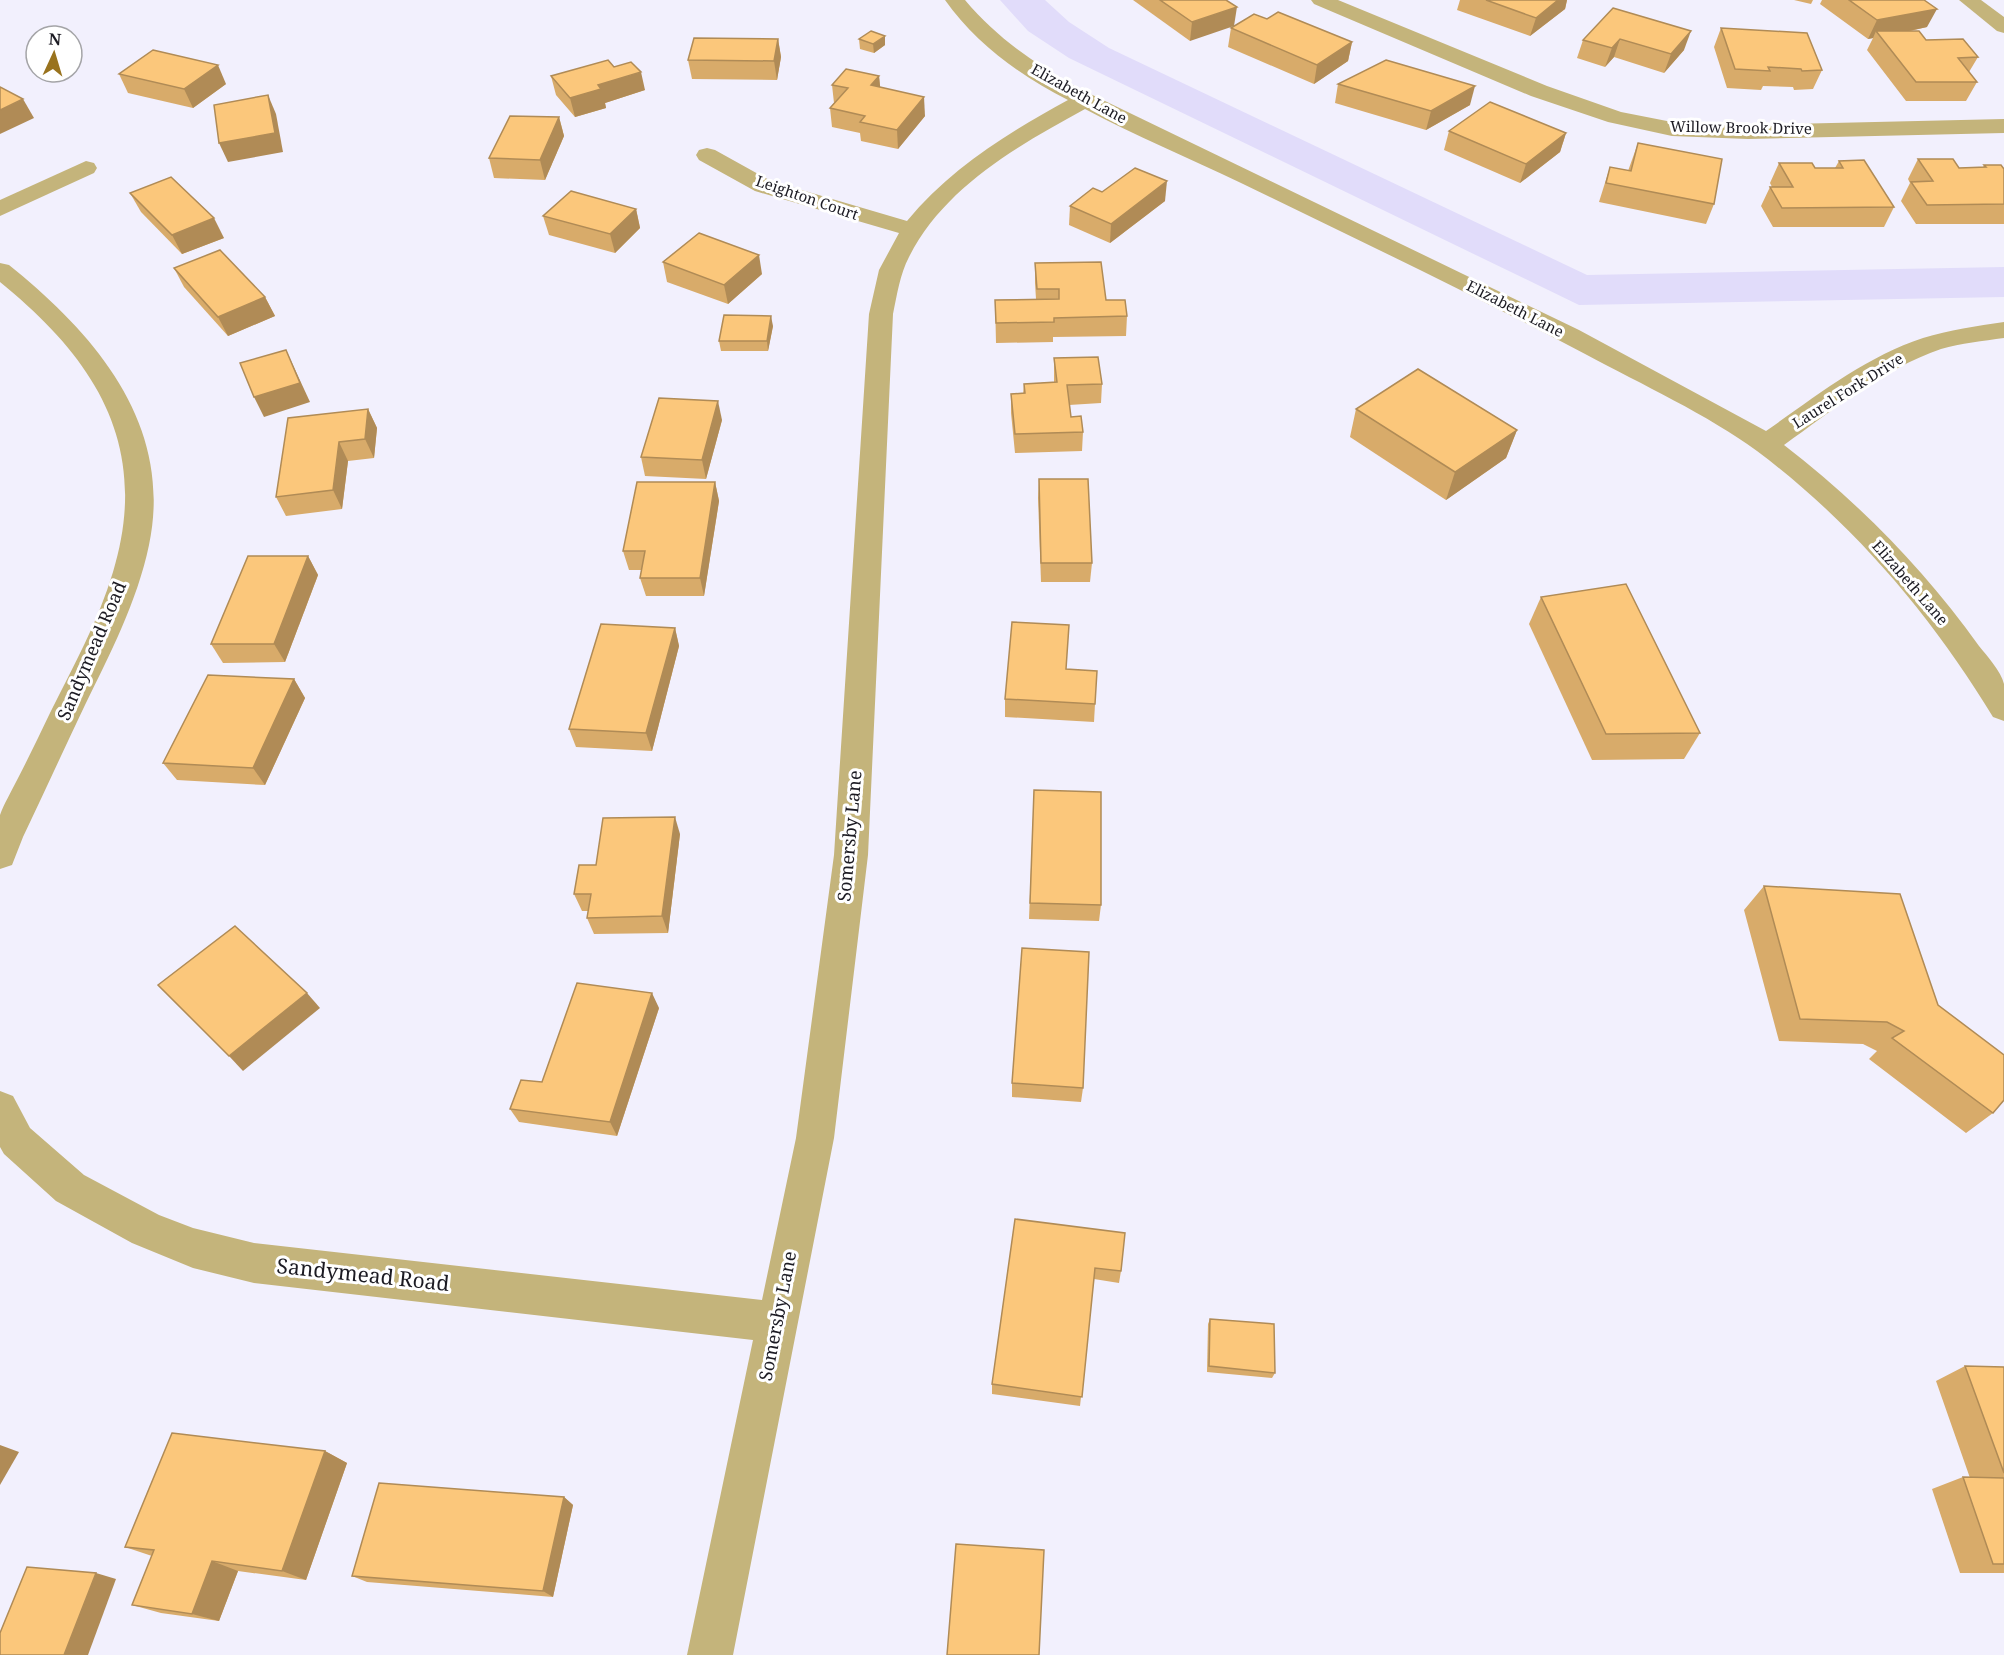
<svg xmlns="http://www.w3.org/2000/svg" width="2004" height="1655" font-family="'Noto Serif',serif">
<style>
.green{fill:#e1dcfa}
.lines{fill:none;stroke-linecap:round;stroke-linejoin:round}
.street{fill:#c4b47b;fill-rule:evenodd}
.wall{fill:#d8ab6a}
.shaded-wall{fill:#b08b56}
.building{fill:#fbc77b;stroke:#b08b56;stroke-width:1.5}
.labels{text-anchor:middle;stroke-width:6;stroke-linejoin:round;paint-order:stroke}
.far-street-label{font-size:15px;fill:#1c1b23;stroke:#fff}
.street-label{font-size:18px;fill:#1c1b23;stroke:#fff}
.near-street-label{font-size:21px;fill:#1c1b23;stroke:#fff}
</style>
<rect width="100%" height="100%" fill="#f2f0fd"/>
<polygon class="green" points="1000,0 1045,0 1069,22 1109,48 1587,275 2004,267 2004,297 1579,305 1069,58 1028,31"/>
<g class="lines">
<g class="street">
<path d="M945 0H965C997 38 1034 63 1076 87L1579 330 1766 431C1815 397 1865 357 1923 338 1949 330 1977 326 2004 322V338C1983 341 1961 343 1941 349 1883 369 1833 410 1784 445 1858 502 1924 569 1979 646 1987 656 2001 671 2004 684 2004 695 2004 710 2004 721L1993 717C1932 616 1853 523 1757 451 1708 415 1641 384 1587 355 1473 295 1357 239 1241 183 1189 158 1136 136 1085 109 1019 145 944 187 909 257 900 274 897 295 893 314L868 855 834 1138 733 1655H687L753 1340 254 1283 193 1268 132 1243 56 1201 4 1154 0 1147V1091L13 1096 30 1128 84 1175 159 1215 193 1228 254 1243 762 1300 796 1138 834 855 869 314 879 270 899 233 755 191 699 160 696 155 699 150 707 148 715 150 771 181 907 221C951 168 1008 133 1068 100 1021 76 976 44 945 0Z"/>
<polygon points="1311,0 1338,0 1547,86 1621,112 1672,122 1748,125 2004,119 2004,133 1748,139 1672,136 1608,122 1531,96 1314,4"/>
<polygon points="1959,0 1981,0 2004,17 2004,33 1997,31"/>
<polygon points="86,161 94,163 97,168 94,173 0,216 0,200"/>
<path d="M0 263 9 265C96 335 174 425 149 545 137 602 110 654 85 705 64 749 44 793 23 837L12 865 0 869C0 853 0 830 0 815 4 804 11 792 16 782 28 759 39 736 50 713 73 667 98 622 113 572 151 446 96 360 0 282Z"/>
</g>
</g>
<g class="wall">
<polygon points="1133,0 1226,0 1190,41"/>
<polygon points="1460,0 1567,0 1565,9 1530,36 1457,10"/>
<polygon points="1794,0 1813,0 1811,4"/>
<polygon points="1822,0 1924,0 1927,27 1910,31 1926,40 1978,57 1969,72 1977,82 1966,101 1906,101 1867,50 1873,38 1868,39 1820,4"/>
<polygon points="1613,8 1684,50 1664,73 1614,57 1605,67 1577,58 1583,40"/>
<polygon points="1267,19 1352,42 1348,61 1314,84 1228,47 1231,28"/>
<polygon points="1721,28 1822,70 1813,89 1794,90 1793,87 1763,86 1761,90 1727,88 1714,47"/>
<polygon points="778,39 781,57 777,80 692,79 688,60"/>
<polygon points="859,39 885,45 874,53 860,49"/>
<polygon points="614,67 645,90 605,103 606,108 575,117 556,95 551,76"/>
<polygon points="119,74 226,84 193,108 128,93"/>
<polygon points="879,76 880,87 925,116 898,149 861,141 860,133 832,127 830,108 834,103 832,85"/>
<polygon points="1338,84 1470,105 1426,130 1335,103"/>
<polygon points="559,117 564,136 545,180 494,178 489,158"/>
<polygon points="1449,131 1566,133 1560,152 1520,183 1444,150"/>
<polygon points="1638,143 1714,204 1706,224 1599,202 1604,186 1610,167 1628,171"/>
<polygon points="1918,159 1959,168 1983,167 1984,165 2004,169 2004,224 1916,224 1901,201 1910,183 1908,179"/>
<polygon points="1839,161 1894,207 1884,227 1773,227 1761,206 1770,187 1772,187 1770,183 1779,163 1815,168 1835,168"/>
<polygon points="1102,192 1165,201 1110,243 1069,225 1070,206"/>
<polygon points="130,193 224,238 182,254 141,212"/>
<polygon points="636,209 640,228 615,253 549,235 543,216"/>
<polygon points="663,262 762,274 728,304 667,282"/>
<polygon points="1035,263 1106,300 1127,316 1126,336 1053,337 1053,342 996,343 995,300 1036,299 1035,283"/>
<polygon points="174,268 265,297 275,316 228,336 184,287"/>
<polygon points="773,326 768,351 721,351 719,341"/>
<polygon points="1054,358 1102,384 1101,403 1069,405 1071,417 1083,432 1082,451 1015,453 1011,413 1011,394 1023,394 1024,384 1054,383"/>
<polygon points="368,409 377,428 374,458 348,461 342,509 286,516 276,497"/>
<polygon points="1356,409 1517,430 1506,458 1446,500 1350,437"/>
<polygon points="722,420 706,479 645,476 641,457"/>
<polygon points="1039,479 1092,563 1090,582 1041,582 1038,498"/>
<polygon points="715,482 719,501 704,596 646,596 640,578 642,570 629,570 623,551"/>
<polygon points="308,556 318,575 285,662 223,663 211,644"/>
<polygon points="1541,597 1700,733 1684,759 1592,760 1529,624"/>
<polygon points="675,628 679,646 652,751 576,747 569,729"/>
<polygon points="1066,669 1095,704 1094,722 1005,717 1005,699"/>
<polygon points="294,679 305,698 265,785 177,780 163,763"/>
<polygon points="1034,790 1101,905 1099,921 1029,919"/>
<polygon points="680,834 668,933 594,934 587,918 588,911 582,911 574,894"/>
<polygon points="1764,886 1938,1005 1993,1113 1966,1133 1869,1059 1877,1051 1863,1044 1779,1041 1744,910"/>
<polygon points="659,1008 617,1136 519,1122 510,1109 542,1082"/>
<polygon points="1012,1083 1083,1088 1081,1102 1012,1097"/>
<polygon points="1015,1219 1121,1271 1119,1283 1094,1279 1080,1406 992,1394 992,1384"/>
<polygon points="1210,1319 1275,1373 1272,1378 1207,1372 1208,1324"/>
<polygon points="1965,1366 2004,1367 2004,1573 1960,1573 1932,1489 1963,1477 1970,1478 1936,1381"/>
<polygon points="325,1451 347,1463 306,1580 238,1571 219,1621 161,1613 132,1605 152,1556 125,1547"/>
<polygon points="564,1497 573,1505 553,1597 367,1582 352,1576"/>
</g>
<g class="shaded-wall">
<polygon points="1558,0 1567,0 1565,9 1530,36 1536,18"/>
<polygon points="1237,7 1234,26 1190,41 1192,22"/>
<polygon points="1937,9 1927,27 1881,37 1876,31 1873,38 1868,39 1877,20"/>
<polygon points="1691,31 1684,50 1664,73 1671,54"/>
<polygon points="885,36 885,45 874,53 873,44"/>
<polygon points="778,39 781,57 777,80 774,61"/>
<polygon points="1620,39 1614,57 1605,67 1612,48"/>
<polygon points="1352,42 1348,61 1314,84 1317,65"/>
<polygon points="218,65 226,84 193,108 184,89"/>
<polygon points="641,72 645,90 605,103 606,108 575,117 570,98 598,85"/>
<polygon points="879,76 881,95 871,85"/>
<polygon points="1475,86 1470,105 1426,130 1431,111"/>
<polygon points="268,95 276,114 283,152 228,162 219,143"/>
<polygon points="924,97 925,116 898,149 897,130"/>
<polygon points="23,99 34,118 0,134 0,110"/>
<polygon points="559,117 564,136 545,180 540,160"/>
<polygon points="1566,133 1560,152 1520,183 1526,164"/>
<polygon points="1167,181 1165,201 1110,243 1111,224"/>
<polygon points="636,209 640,228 615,253 610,234"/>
<polygon points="214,218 224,238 182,254 172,235"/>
<polygon points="759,255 762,274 728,304 724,285"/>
<polygon points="265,297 275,316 228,336 218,317"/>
<polygon points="771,316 773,326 768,351 767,341"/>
<polygon points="286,350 310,402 264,417 254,397"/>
<polygon points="718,401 722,420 706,479 702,460"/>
<polygon points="368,409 377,428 374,458 365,439"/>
<polygon points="1517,430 1506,458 1446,500 1455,472"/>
<polygon points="339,442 348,461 342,509 333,490"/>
<polygon points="715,482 719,501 704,596 700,578"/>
<polygon points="308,556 318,575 285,662 274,644"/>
<polygon points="675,628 679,646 652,751 646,733"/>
<polygon points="294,679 305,698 265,785 253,768"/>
<polygon points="675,817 680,834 668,933 662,916"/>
<polygon points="307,993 320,1008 243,1071 229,1056"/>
<polygon points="652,993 659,1008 617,1136 610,1122"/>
<polygon points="0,1445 19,1452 0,1485"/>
<polygon points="325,1451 347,1463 306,1580 282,1571"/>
<polygon points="564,1497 573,1505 553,1597 543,1591"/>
<polygon points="212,1561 238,1571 219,1621 192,1614"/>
<polygon points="96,1573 116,1579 88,1655 64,1655"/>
</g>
<g class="building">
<polygon points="1160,0 1226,0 1237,7 1192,22"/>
<polygon points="1486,0 1558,0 1536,18"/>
<polygon points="1849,0 1924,0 1937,9 1877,20"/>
<polygon points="1613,8 1691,31 1671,54 1620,39 1612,48 1583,40"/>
<polygon points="1278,12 1352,42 1317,65 1231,28 1254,14 1267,19"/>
<polygon points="1721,28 1807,33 1822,70 1802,71 1801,69 1768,67 1770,71 1735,69"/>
<polygon points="871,31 885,36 873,44 859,39"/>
<polygon points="1876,31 1919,31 1926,40 1963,39 1978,57 1958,58 1977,82 1916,82"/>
<polygon points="694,38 778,39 774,61 688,60"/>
<polygon points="153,50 218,65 184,89 119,74"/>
<polygon points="608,60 614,67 631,62 641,72 598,85 601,89 570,98 551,76"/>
<polygon points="1386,60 1475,86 1431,111 1338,84"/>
<polygon points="846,69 879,76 871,85 924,97 897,130 860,122 865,116 830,108 848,88 832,85"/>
<polygon points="0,87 23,99 0,110"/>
<polygon points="268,95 275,133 219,143 214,105"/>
<polygon points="1490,102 1566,133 1526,164 1449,131"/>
<polygon points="510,116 559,117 540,160 489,158"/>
<polygon points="1638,143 1722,159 1714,204 1606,183 1610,167 1631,171"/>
<polygon points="1918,159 1953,159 1959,168 1986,167 1984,165 2001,165 2004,169 2004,204 1927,205 1911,182 1933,181"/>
<polygon points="1864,160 1894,207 1782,208 1770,187 1793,187 1779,163 1812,163 1815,168 1843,168 1839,161"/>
<polygon points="1135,168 1167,181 1111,224 1070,206 1093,188 1102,192"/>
<polygon points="171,177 214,218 172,235 130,193"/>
<polygon points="571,191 636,209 610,234 543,216"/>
<polygon points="699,233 759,255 724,285 663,262"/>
<polygon points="220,250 265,297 218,317 174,268"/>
<polygon points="1101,262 1106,300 1125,300 1127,316 1054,318 1054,322 996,323 995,300 1059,299 1059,289 1037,289 1035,263"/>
<polygon points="724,315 771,316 767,341 719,341"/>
<polygon points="286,350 300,383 254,397 240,363"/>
<polygon points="1098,357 1102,384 1067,385 1071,417 1081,416 1083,432 1015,434 1011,394 1025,393 1024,384 1057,382 1054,358"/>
<polygon points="1418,369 1517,430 1455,472 1356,409"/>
<polygon points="659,398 718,401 702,460 641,457"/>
<polygon points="368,409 365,439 339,442 333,490 276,497 288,418"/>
<polygon points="1039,479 1088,479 1092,563 1041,563"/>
<polygon points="637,482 715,482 700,578 640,578 645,551 623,551"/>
<polygon points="248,556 308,556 274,644 211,644"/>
<polygon points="1626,584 1700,733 1606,734 1541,597"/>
<polygon points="1012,622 1069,625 1066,669 1097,671 1095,704 1005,699"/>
<polygon points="601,624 675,628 646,733 569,729"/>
<polygon points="208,675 294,679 253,768 163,763"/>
<polygon points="1034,790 1101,792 1101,905 1030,903"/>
<polygon points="675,817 662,916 587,918 591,894 574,894 579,865 596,865 603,818"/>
<polygon points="1764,886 1900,894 1938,1005 2004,1055 2004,1100 1993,1113 1892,1038 1904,1031 1887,1022 1800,1019"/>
<polygon points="235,926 307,993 229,1056 158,985"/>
<polygon points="1022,948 1089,952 1083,1088 1012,1083"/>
<polygon points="577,983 652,993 610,1122 510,1109 521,1080 542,1082"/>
<polygon points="1015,1219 1125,1233 1121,1271 1095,1268 1082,1397 992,1384"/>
<polygon points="1210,1319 1274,1324 1275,1373 1209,1366"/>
<polygon points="1965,1366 2004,1367 2004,1473"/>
<polygon points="172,1433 325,1451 282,1571 212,1561 192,1614 132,1605 154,1550 125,1547"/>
<polygon points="1963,1477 2004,1478 2004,1564 1993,1564"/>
<polygon points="379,1483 564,1497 543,1591 352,1576"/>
<polygon points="956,1544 1044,1550 1039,1655 947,1655"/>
<polygon points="27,1567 96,1573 64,1655 0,1655 0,1633"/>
</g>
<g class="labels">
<g class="far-street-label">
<text transform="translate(1079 94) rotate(29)" y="5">Elizabeth Lane</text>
<text transform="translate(1741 128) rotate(1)" y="5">Willow Brook Drive</text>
<text transform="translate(807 198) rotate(19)" y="5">Leighton Court</text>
<text transform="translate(1515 309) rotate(27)" y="5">Elizabeth Lane</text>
<text transform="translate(1848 391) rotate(-32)" y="5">Laurel Fork Drive</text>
<text transform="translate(1910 583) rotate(49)" y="5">Elizabeth Lane</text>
</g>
<g class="street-label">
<text transform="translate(92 651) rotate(-67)" y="6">Sandymead Road</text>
<text transform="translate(850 836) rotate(-85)" y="6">Somersby Lane</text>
<text transform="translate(778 1316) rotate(-79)" y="6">Somersby Lane</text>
</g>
<g class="near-street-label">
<text transform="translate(363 1275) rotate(6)" y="7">Sandymead Road</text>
</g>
</g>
<g transform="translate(54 54) rotate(4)"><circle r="28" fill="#ffffff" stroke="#a4a4a7" stroke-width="1.5"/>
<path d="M0-4.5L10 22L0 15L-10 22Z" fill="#99731e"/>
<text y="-9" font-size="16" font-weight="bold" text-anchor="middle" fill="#1c1b23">N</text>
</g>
</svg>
